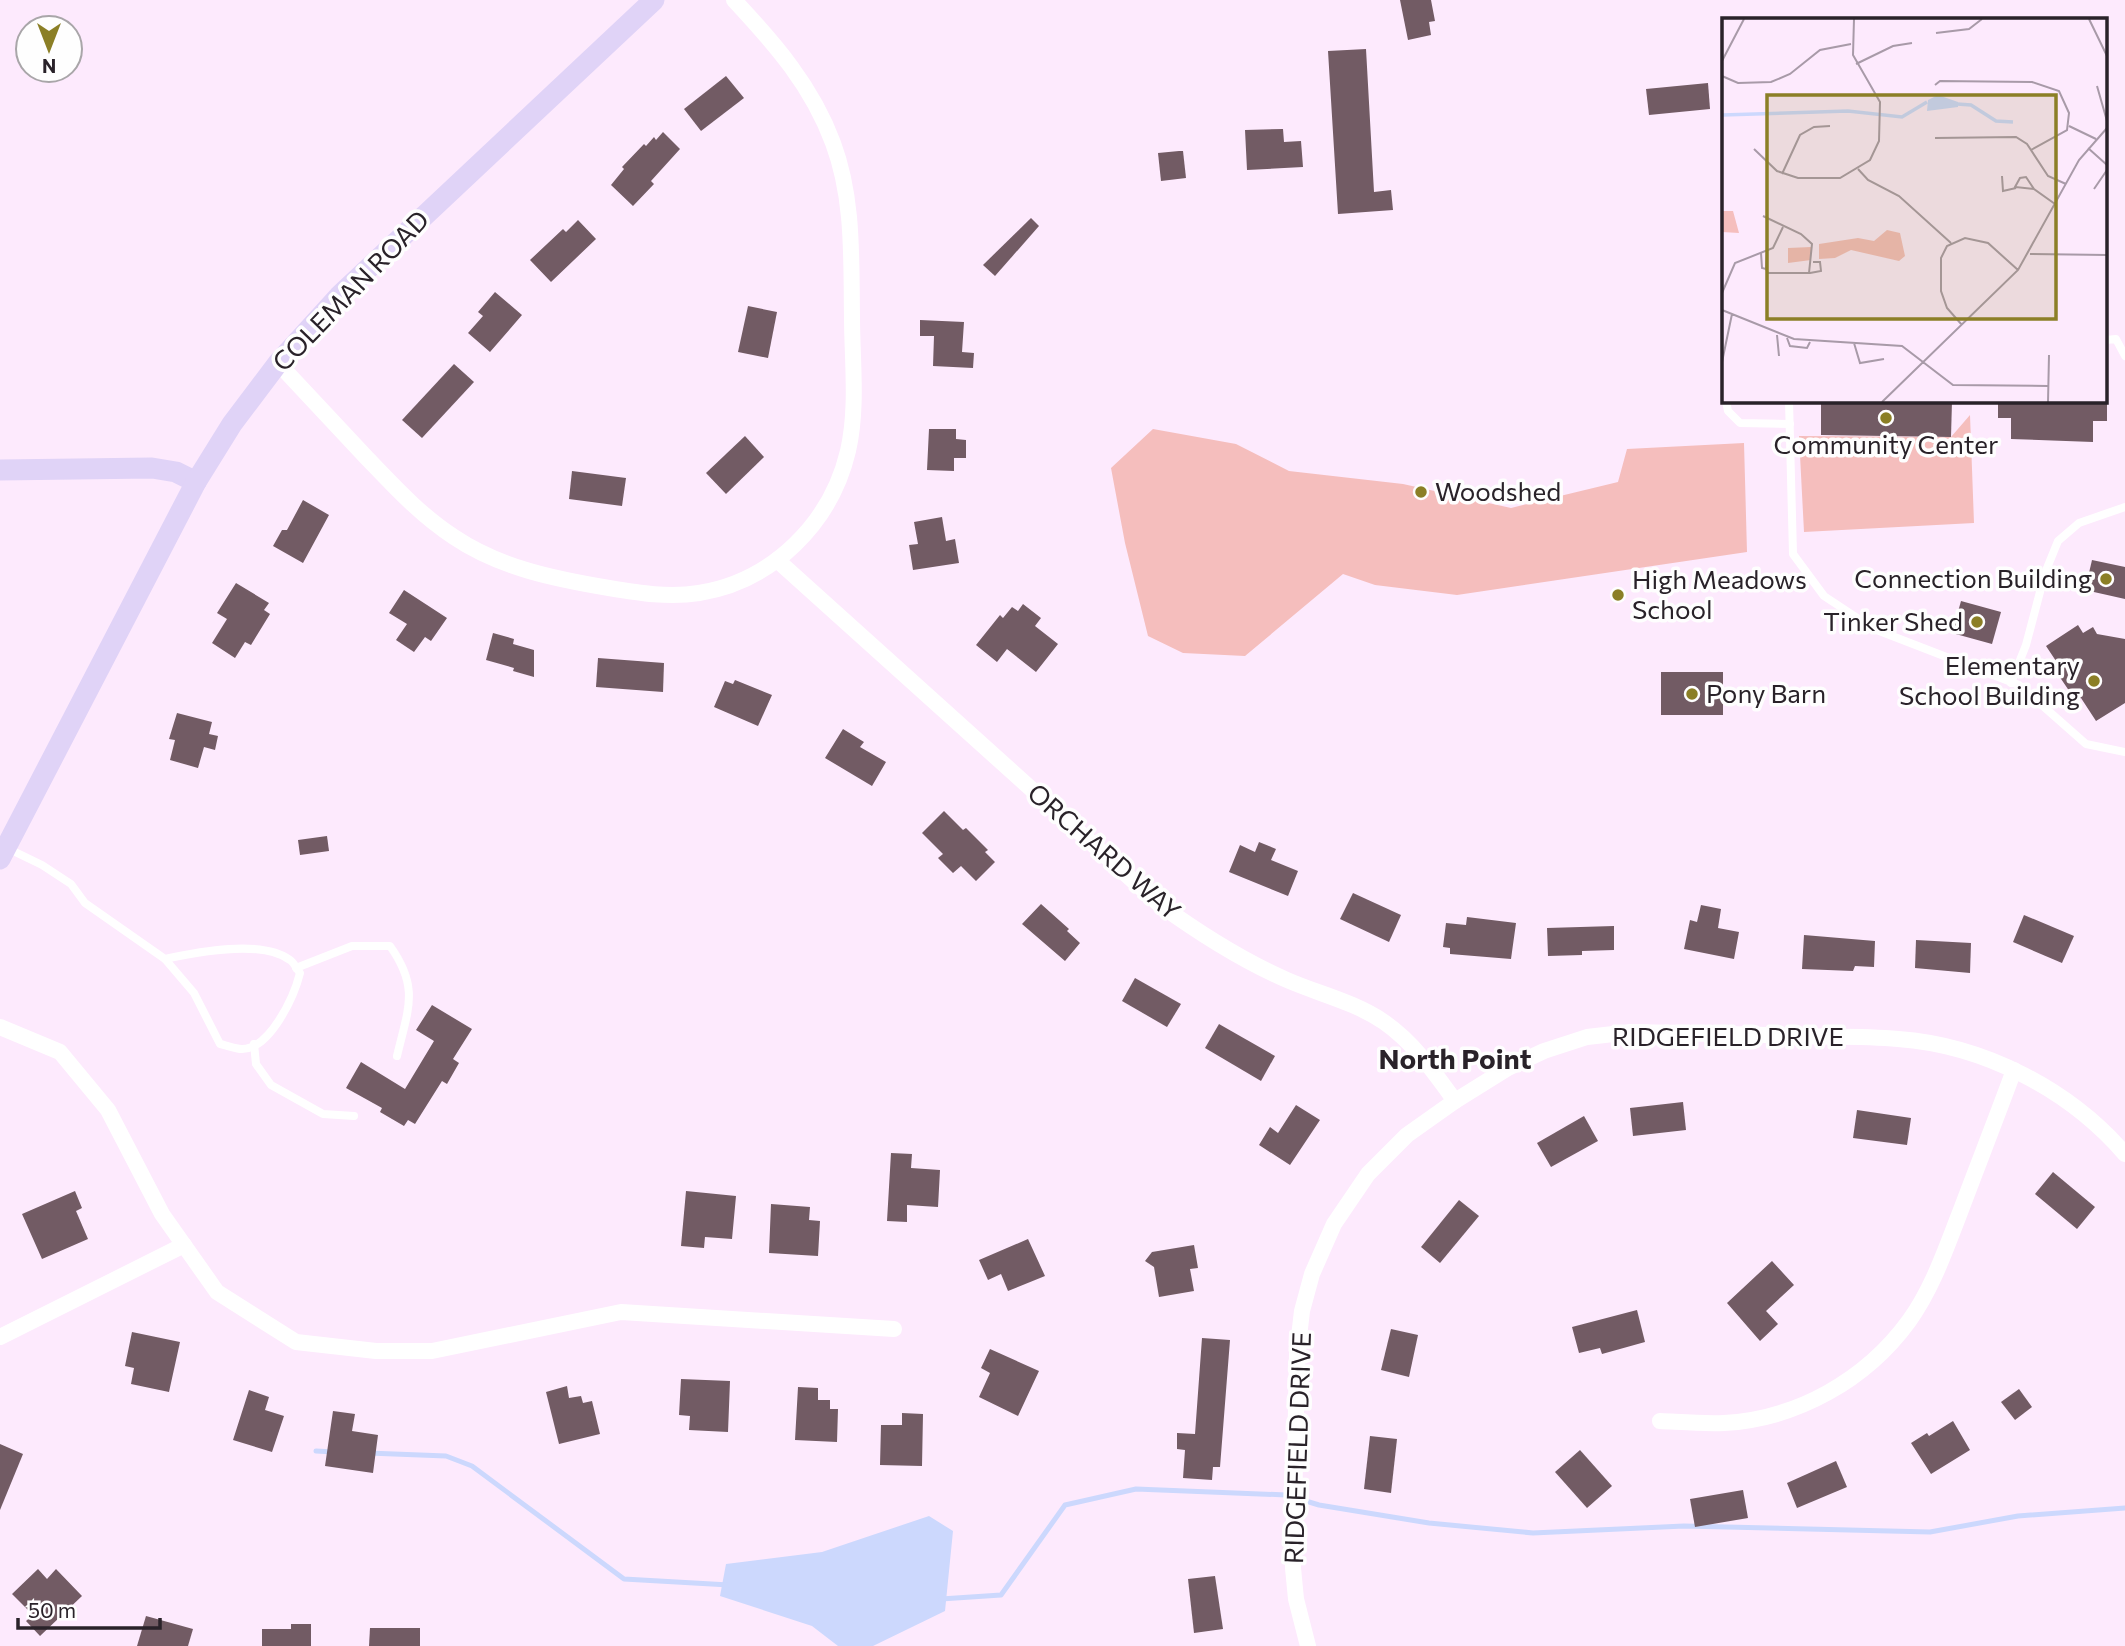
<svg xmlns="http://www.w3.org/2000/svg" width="2125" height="1646" font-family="Commissioner,sans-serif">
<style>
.green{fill:#f5bebd}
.water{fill:#ccd8fd}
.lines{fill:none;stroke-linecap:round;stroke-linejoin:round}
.stream{stroke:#ccd8fd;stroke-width:5}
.building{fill:#725b64}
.lane{stroke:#fff;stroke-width:8}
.street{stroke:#fff;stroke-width:16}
.secondary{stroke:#e0d3f7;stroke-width:21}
.poi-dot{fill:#8b7f26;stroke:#fefefe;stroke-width:2.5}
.labels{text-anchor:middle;stroke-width:7;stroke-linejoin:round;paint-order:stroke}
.street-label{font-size:26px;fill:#292229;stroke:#fefefe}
.poi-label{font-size:26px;fill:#292229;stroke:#fefefe;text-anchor:start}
.neighbourhood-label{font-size:28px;font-weight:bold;fill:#292229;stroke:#fefefe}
.inset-river{fill:none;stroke:#ccd8fd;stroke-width:3.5}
.inset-road{fill:none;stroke:#a89aa8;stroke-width:2}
.view{fill:#8b7f26;fill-opacity:0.15;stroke:#8b7f26;stroke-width:3.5}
.inset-edge{fill:none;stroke:#292229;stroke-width:3.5}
</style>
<rect width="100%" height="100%" fill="#fdeafd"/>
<g class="green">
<polygon points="1970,415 1974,523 1804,532 1799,436 1951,437"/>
<polygon points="1153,429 1236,444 1289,471 1403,484 1511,508 1618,482 1627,449 1744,443 1747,552 1457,595 1375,585 1343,574 1245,656 1183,653 1148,636 1125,543 1111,468"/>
</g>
<polygon class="water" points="929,1516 953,1531 945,1611 873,1646 838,1646 812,1626 720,1596 726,1564 822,1552"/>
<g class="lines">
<g class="stream">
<polyline points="316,1451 334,1452"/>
<polyline points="368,1453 446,1456 472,1466 624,1579 729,1585"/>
<polyline points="941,1599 1001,1595 1065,1505 1136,1489 1286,1495 1319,1505 1429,1523 1533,1533 1684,1526 1930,1532 2018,1516 2125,1508"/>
</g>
</g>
<g class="building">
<polygon points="1400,0 1431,0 1435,21 1429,22 1431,35 1408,40"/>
<polygon points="1366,49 1374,192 1391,190 1393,210 1338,214 1328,51"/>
<polygon points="726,76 744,98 701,131 684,109"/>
<polygon points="1708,83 1710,109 1649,115 1646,89"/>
<polygon points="1283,129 1284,142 1301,141 1303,167 1247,170 1245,130"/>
<polygon points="663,132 680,149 651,181 654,184 633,206 611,185 624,169 622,167 644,144 646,146 654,137 656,140"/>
<polygon points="1179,151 1183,151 1186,178 1161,181 1158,153"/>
<polygon points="1031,218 1039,226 995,276 983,265"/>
<polygon points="578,220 596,239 551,282 530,260 563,229 566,232"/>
<polygon points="495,292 522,315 490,352 468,333 483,316 478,312"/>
<polygon points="748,306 777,312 768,358 738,352"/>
<polygon points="920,320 964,322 962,352 974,353 973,368 933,366 934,336 920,336"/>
<polygon points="454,364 474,382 422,438 402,420"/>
<polygon points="1821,401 1952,401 1951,437 1821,435"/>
<polygon points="1998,401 2107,401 2107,421 2093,421 2093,442 2011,439 2011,418 1998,418"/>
<polygon points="929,429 956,429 956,439 966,440 966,458 954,458 954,471 927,470"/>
<polygon points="745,436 764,457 726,494 706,473"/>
<polygon points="572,471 626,478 622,506 569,499"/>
<polygon points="303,500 329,515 303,563 273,546 282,530 287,530"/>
<polygon points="942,517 946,541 955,539 959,563 913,570 909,545 918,544 914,522"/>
<polygon points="2092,560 2125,567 2125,599 2085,590"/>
<polygon points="236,583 269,603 264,610 270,614 251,645 245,642 235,658 212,643 227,619 217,613"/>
<polygon points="404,590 447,618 431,641 425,637 414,652 396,640 407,624 389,613"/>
<polygon points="1961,601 2001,612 1992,644 1952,633"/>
<polygon points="1023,604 1041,618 1035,626 1058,644 1036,672 1007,649 997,662 976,645 1000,615 1003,618 1012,607 1018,611"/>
<polygon points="2078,625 2083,633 2093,627 2097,634 2125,639 2125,703 2096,721 2081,698 2076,701 2055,670 2060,667 2046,646"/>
<polygon points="493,633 514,639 513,644 534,650 534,677 513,671 514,668 486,660"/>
<polygon points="598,658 664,663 663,692 596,687"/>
<rect x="1661" y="672" width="62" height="43"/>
<polygon points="735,680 772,695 758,726 714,707 725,681 733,684"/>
<polygon points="177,713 212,722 209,734 218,736 215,750 204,747 198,768 170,760 175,740 169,739"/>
<polygon points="843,729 864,742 860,747 886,762 872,786 825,758"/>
<polygon points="944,811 963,830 966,828 988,850 985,852 995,862 976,881 961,866 953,873 938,858 943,854 922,833"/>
<polygon points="327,836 329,851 300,855 298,840"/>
<polygon points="1259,842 1276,849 1271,860 1298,871 1288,896 1229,872 1240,845 1255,852"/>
<polygon points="1353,893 1401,915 1389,942 1340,919"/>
<polygon points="1041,904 1069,929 1067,931 1080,943 1065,961 1022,924"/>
<polygon points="1701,905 1721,909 1718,928 1739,932 1734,959 1684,949 1690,920 1697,922"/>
<polygon points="2024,915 2074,936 2062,963 2013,942"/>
<polygon points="1467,917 1516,923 1511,959 1450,954 1450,948 1443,947 1446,923 1466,925"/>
<polygon points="1614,926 1614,950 1582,951 1582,955 1548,956 1547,928"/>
<polygon points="1804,935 1875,941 1874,967 1855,966 1853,971 1802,969"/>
<polygon points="1916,940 1971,943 1970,973 1915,968"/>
<polygon points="1135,978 1181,1004 1167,1027 1122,1001"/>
<polygon points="432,1005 472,1029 453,1059 459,1063 447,1084 442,1081 415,1124 408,1120 404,1126 380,1112 382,1108 346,1088 361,1062 405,1089 434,1041 416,1030"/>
<polygon points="1219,1024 1275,1056 1261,1081 1205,1048"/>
<polygon points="1683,1102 1686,1130 1633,1136 1630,1108"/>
<polygon points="1296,1105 1320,1120 1290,1165 1259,1145 1270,1127 1278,1133"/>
<polygon points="1857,1110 1911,1118 1907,1145 1853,1138"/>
<polygon points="1584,1116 1598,1141 1551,1167 1537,1143"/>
<polygon points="891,1153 912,1154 911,1168 940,1170 938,1207 907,1205 907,1222 887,1221"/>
<polygon points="2053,1172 2095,1207 2077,1229 2035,1194"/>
<polygon points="75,1191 82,1208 76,1211 88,1239 42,1259 22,1214"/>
<polygon points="686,1191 736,1196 732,1239 705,1237 704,1248 681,1246"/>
<polygon points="1459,1200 1479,1216 1440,1263 1421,1247"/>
<polygon points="771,1204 810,1207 809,1220 820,1221 818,1256 769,1253"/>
<polygon points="1028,1239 1045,1276 1008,1291 1001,1274 988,1280 979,1260"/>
<polygon points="1194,1245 1198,1268 1190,1269 1194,1291 1159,1297 1154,1267 1145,1261 1152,1252"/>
<polygon points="1772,1261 1794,1285 1766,1311 1778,1324 1760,1341 1727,1303"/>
<polygon points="1637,1310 1645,1342 1602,1354 1600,1348 1579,1353 1572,1327"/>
<polygon points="1391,1329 1418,1335 1409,1377 1381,1370"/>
<polygon points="132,1332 180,1342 169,1392 131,1384 134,1368 125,1366"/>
<polygon points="1202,1338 1230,1340 1220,1467 1213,1467 1212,1480 1183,1478 1185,1450 1177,1449 1177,1433 1195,1434"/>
<polygon points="990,1349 1039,1371 1018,1416 979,1397 990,1373 981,1368"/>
<polygon points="681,1379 730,1381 728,1432 689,1430 690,1416 679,1415"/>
<polygon points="567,1386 569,1398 581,1396 583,1403 592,1401 600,1434 559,1444 546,1392"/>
<polygon points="798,1387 818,1388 818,1400 830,1400 830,1409 838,1409 837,1442 795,1440"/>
<polygon points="2019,1389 2032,1407 2015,1420 2001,1402"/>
<polygon points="249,1390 269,1397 265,1410 284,1416 272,1452 233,1440"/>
<polygon points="333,1411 355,1414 352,1431 378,1435 373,1473 325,1466"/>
<polygon points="902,1413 923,1414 922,1466 880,1465 881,1425 902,1425"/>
<polygon points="1953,1421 1970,1450 1931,1474 1911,1443 1927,1433 1929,1436"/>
<polygon points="1370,1436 1397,1439 1391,1493 1364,1489"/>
<polygon points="0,1444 23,1454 0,1510"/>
<polygon points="1580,1450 1612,1486 1587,1508 1555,1472"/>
<polygon points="1836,1461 1847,1487 1797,1508 1787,1483"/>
<polygon points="1743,1490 1748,1518 1695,1527 1690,1499"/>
<polygon points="38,1569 47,1579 56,1569 82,1596 40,1636 26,1621 33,1615 12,1594"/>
<polygon points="1215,1576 1223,1629 1194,1633 1188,1579"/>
<polygon points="146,1616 193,1629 188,1646 137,1646"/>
<polygon points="291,1624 311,1624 311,1646 262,1646 262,1629 291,1629"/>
<polygon points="370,1628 420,1628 420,1646 369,1646"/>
</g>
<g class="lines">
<g class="lane">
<polyline points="2106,340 2116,339 2125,356"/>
<polyline points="1726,401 1728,411 1740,423 1790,424"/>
<polyline points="1789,401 1793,554 1824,596 1874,629 2019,685 2086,744 2125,752"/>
<polyline points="2011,683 2026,645 2045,573 2058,541 2079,523 2125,507"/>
<path d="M9 849 42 865 71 884 85 903 165 959 194 993 220 1044C226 1045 235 1049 242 1049 270 1049 294 997 300 973 297 970 294 962 290 960 262 939 197 952 165 959"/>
<path d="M296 968 352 946H390C420 988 408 1009 397 1056"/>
<polyline points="254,1044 256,1064 271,1085 323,1114 354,1116"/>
</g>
<g class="street">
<path d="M278 363C307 394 336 425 365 456 393 485 420 515 454 537 500 568 555 579 609 588 639 593 669 598 699 593 773 581 831 523 848 451 858 408 852 360 852 317 851 259 854 199 833 143 812 86 775 44 734 0"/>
<path d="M777 560 1159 904C1199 933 1241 960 1287 980 1319 994 1355 1002 1384 1022 1414 1043 1434 1072 1455 1101"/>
<polyline points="0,1027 60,1052 108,1110 162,1214 217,1292 296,1342 376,1351 432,1351 621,1312 894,1329"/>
<polyline points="0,1337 184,1245"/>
<path d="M1660 1421C1681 1422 1703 1424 1724 1423 1797 1419 1866 1380 1909 1321 1932 1289 1945 1251 1959 1215 1977 1167 1996 1119 2014 1070"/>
<path d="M1308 1646 1296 1599 1293 1568 1297 1354 1302 1311 1312 1274 1334 1224 1368 1174 1407 1135 1455 1101 1508 1068 1544 1051 1587 1037 1631 1032C1686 1033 1741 1034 1796 1036 1830 1037 1864 1036 1898 1039 1983 1045 2069 1089 2125 1154"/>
</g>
<g class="secondary">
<polyline points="0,470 152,468 176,472 196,482"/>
<polyline points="0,859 196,482 232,424 278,363 339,296 654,0"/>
</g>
</g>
<g class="poi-dot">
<circle cx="1886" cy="418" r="7"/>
<circle cx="1421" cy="492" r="7"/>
<circle cx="2106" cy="579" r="7"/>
<circle cx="1618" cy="595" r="7"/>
<circle cx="1977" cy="622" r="7"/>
<circle cx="2094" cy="681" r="7"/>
<circle cx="1692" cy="694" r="7"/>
</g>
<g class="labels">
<g class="street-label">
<text transform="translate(351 291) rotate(-46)" y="9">COLEMAN ROAD</text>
<text transform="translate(1104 852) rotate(41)" y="9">ORCHARD WAY</text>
<text x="1728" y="1046">RIDGEFIELD DRIVE</text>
<text transform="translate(1298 1448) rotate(-88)" y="9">RIDGEFIELD DRIVE</text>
</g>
<g class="poi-label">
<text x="1886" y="454" text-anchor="middle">Community Center</text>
<text x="1435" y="501">Woodshed</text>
<text x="2092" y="588" text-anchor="end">Connection Building</text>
<text x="1632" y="589">High Meadows<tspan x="1632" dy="30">School</tspan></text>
<text x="1963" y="631" text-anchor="end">Tinker Shed</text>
<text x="2080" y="675" text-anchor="end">Elementary<tspan x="2080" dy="30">School Building</tspan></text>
<text x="1706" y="703">Pony Barn</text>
</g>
<g class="neighbourhood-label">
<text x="1455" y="1069">North Point</text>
</g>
</g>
<g transform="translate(1722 18)">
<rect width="385" height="385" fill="#fdeafd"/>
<path d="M0 193H11L17 215 0 214ZM165 212 178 215 183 238 177 243 129 232 113 240 97 241V226L136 220 152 223ZM89 229V242L66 245V230Z" fill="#f5bebd"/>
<path d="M216 77 236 84V89L205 93 206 82Z" fill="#ccd8fd"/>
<path class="inset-river" d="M235 86 249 87 274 103 291 104M0 97 126 93 180 99 205 84"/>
<path class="inset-road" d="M367 1 385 38M214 15 247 11 260 1M0 43 22 1M134 46 171 28 190 25M0 58 16 65 49 64 68 56 98 32 129 26M213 67 218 63 310 64 337 73 347 95 345 112 309 132M375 68 385 103M347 108 374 121M213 120 294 119 305 126 326 158 344 166M366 130 385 147M32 131 55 153 76 160H118L148 142 157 123 158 84 131 37 132 1M136 151 146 162 177 178 229 225M60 156 78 117 92 109 108 108M280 158 281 173 294 170M312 171 293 169 298 160 304 159 312 171 333 186M372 171 385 152M41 198 79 216 90 226 87 255H46L44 251M39 235 40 250 44 251 45 233M308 236 385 237M88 255 99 253 98 244H91M0 275 13 245 51 230 61 209M0 292 72 321 180 328 231 367 326 368M240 307 225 290 219 273V240L225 228 243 220 266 225 296 252M55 317 57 338M65 320 68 328 85 330 88 324M132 325 138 345 162 341M0 344 10 296M160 384 296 252 357 142 385 110M326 384 327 337"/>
<path class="view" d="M45 77H334V301H45Z"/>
<rect width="385" height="385" class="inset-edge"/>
</g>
<g transform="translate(49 49) rotate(180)"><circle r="33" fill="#fefefe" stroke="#a9a6a9" stroke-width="2"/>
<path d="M0-5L12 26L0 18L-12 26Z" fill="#8b7f26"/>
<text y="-10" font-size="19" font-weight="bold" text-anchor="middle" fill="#292229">N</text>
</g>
<path d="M18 1618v10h142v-10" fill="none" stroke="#292229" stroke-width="3.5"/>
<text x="28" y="1618" font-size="21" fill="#292229" stroke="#fefefe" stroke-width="5" paint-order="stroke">50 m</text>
</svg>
